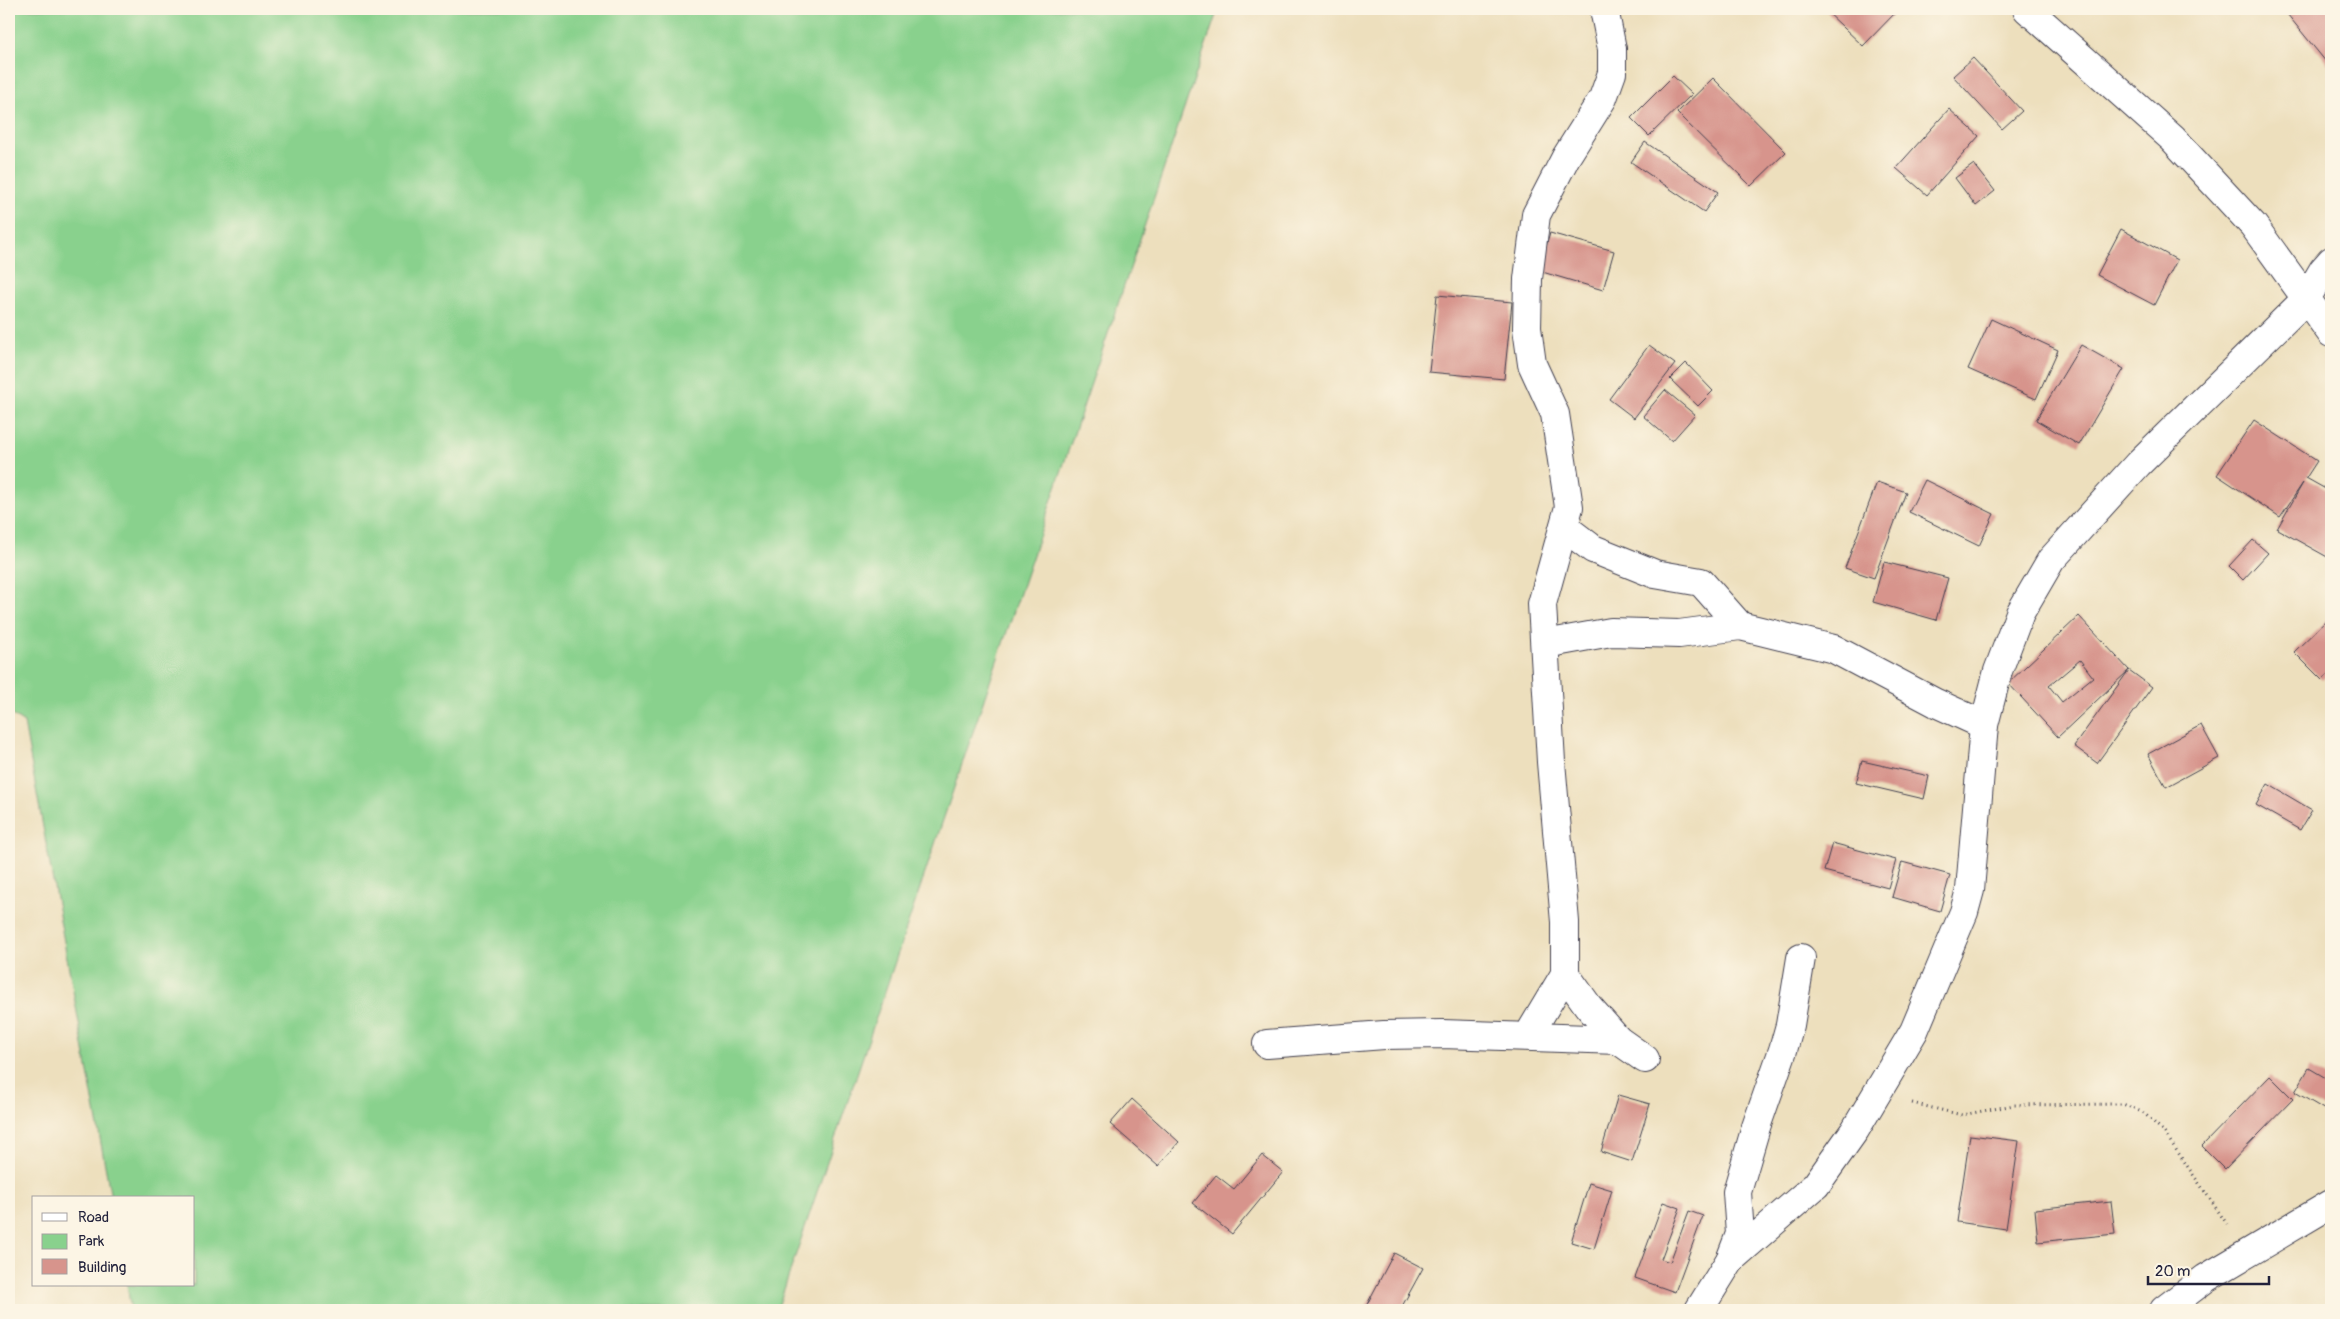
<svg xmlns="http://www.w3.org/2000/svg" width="2340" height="1319" font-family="Pangolin,sans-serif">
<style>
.green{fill:#89d18d;stroke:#567a64}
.building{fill:#d7948c;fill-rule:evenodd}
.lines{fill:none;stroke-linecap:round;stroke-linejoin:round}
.street-casing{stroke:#403e4e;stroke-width:30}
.path{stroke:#403e4e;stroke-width:3;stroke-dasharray:1 4;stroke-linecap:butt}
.street{stroke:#fff;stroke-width:28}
</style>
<rect width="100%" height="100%" fill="#fcf5e5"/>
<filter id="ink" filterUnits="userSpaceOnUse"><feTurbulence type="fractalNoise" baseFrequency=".02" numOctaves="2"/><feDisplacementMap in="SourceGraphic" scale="10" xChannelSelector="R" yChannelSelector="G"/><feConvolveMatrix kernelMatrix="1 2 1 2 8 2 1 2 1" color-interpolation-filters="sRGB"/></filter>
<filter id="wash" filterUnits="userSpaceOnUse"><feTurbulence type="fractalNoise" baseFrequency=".0096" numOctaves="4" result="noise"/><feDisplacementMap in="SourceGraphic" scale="20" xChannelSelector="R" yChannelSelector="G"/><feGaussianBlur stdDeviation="1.12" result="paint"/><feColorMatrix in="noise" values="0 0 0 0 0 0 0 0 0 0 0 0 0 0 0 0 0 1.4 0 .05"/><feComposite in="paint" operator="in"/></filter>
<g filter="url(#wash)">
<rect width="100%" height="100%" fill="#eddfbd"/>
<polygon class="green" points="9,9 1218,9 777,1310 131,1310 127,1285 194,1285 194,1198 111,1198 24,723 9,713"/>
<g id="blocks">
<g class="building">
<polygon points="1824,9 1899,9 1863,46"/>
<polygon points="2283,9 2331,9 2331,68"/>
<polygon points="1973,58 2022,111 2002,129 1953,76"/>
<polygon points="1673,76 1692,94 1649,136 1631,118"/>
<polygon points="1713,78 1786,152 1751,186 1677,113"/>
<polygon points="1949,109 1979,136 1927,195 1896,168"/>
<polygon points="1645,142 1718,192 1704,212 1631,162"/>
<polygon points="1974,164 1995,191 1976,206 1955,178"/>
<polygon points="2121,229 2177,260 2154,305 2097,275"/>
<polygon points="1550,233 1614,251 1603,290 1539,271"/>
<polygon points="1437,295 1512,302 1504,379 1429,372"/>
<polygon points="1991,319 2058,350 2036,399 1968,369"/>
<polygon points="1649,345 1675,364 1634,418 1609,399"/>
<polygon points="2081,345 2124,369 2079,445 2036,420"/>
<polygon points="1686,363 1713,391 1698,406 1670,379"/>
<polygon points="1665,390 1695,415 1672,441 1643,416"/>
<polygon points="2254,420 2317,461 2306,478 2331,492 2331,559 2277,529 2303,483 2280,517 2217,475"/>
<polygon points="1925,480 1994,514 1979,546 1909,512"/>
<polygon points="1877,482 1906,492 1874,578 1845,568"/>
<polygon points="2253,540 2268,553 2243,580 2229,566"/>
<polygon points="1884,562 1948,578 1936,620 1873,602"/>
<path d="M2079 616 2129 670 2152 687 2097 763 2074 746 2129 670 2058 737 2008 683ZM2080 660 2093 677 2062 702 2049 686Z"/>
<polygon points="2331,616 2331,672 2322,680 2294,652"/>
<polygon points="2201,725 2219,758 2166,787 2148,754"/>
<polygon points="1862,761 1929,776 1924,799 1856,783"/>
<polygon points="2268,784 2312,810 2300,830 2256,805"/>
<polygon points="1832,843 1896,860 1888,888 1824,871"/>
<polygon points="1902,862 1950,875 1940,911 1892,897"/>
<polygon points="2309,1068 2331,1081 2331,1104 2327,1111 2295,1092"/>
<polygon points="2270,1076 2293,1099 2225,1169 2202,1146"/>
<polygon points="1618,1095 1650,1104 1632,1162 1601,1152"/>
<polygon points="1132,1099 1179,1142 1158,1166 1110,1124"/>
<polygon points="1970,1135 2019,1141 2006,1229 1957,1222"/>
<polygon points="1262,1155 1283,1172 1232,1234 1193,1203 1216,1175 1234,1189"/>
<polygon points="1589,1183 1612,1190 1594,1249 1571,1242"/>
<polygon points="2111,1201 2115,1234 2038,1242 2035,1209"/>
<polygon points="1663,1202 1680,1208 1661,1259 1670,1262 1689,1211 1703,1216 1675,1292 1635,1278"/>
<polygon points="1394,1253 1423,1268 1400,1310 1364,1310"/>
</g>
</g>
</g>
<g filter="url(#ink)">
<use href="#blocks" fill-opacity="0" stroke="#403e4e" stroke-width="1"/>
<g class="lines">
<defs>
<g id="street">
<polyline points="1604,9 1612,49 1612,73 1603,98 1566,157 1536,215 1528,279 1527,328 1532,364 1555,414 1569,507 1542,604 1551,762 1565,922 1565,974 1588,1006 1618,1040 1645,1059"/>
<polyline points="2027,9 2173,139 2253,225 2331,333"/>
<polyline points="1564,527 1593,549 1655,574 1701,582 1740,626"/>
<polyline points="1545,644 1611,632 1679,634 1740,626 1834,649 1936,703 1984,725"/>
<polyline points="1528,1036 1565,974"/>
<polyline points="1267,1044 1384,1035 1442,1034 1618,1040"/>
<polyline points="1730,1260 1816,1185 1855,1130 1914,1031 1964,912 1970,890 1984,725 1998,671 2020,613 2051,560 2138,464 2306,299 2323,270 2331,261"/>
<polyline points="1699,1310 1730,1260 1740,1234 1737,1192 1756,1127 1783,1050 1790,1025 1801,958"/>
<polyline points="2164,1310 2206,1278 2331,1204"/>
</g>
</defs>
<use href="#street" class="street-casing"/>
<polyline class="path" points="1912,1103 1962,1115 2014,1105 2123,1104 2144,1113 2164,1132 2227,1224"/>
<use href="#street" class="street"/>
</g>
</g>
<rect width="2340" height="1319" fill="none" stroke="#fcf5e5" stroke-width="30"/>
<rect x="32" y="1196" width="162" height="90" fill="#fcf5e5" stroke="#a5a1a1"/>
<rect x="42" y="1213" width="25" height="8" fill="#ffffff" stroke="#a5a1a1"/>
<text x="78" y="1222" font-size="15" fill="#22223b">Road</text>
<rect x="42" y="1234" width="25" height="15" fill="#89d18d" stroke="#a5a1a1"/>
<text x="78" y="1246" font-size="15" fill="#22223b">Park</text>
<rect x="42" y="1259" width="25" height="15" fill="#d7948c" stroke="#a5a1a1"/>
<text x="78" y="1272" font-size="15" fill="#22223b">Building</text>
<path d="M2148 1276v8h121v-8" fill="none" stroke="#22223b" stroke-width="2.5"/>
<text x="2155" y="1276" font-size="15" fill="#22223b" stroke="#fcf5e5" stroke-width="4" paint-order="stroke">20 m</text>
</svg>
